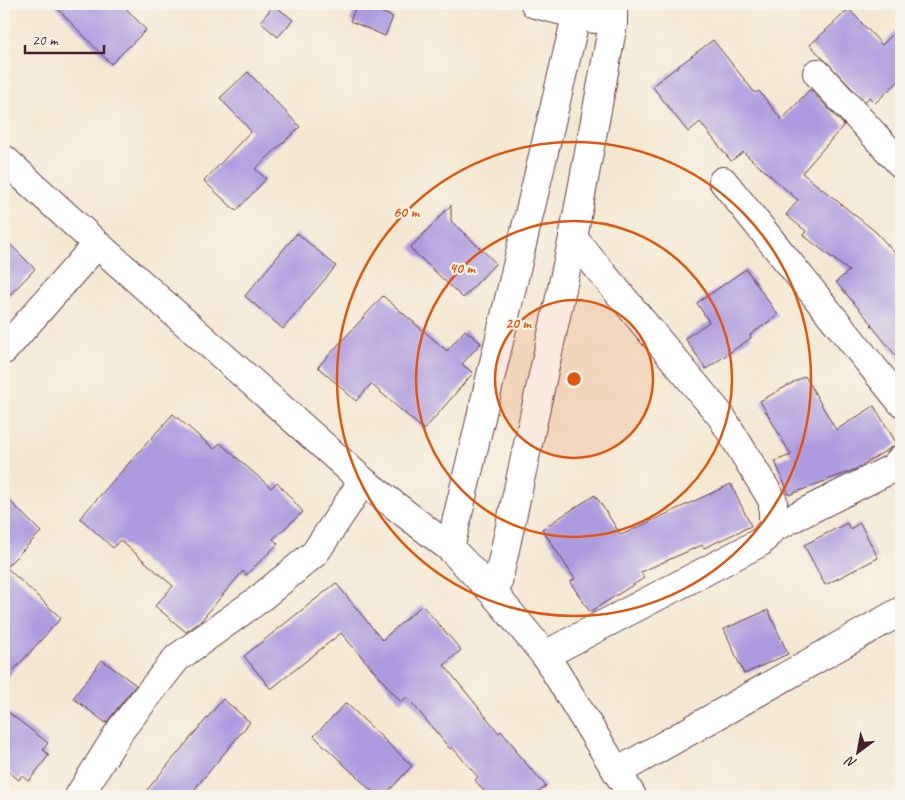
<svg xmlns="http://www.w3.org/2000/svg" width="905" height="800" font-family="Caveat,sans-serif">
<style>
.building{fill:#ae9bdf}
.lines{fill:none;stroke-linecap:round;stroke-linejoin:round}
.minor-casing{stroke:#643d44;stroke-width:30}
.tertiary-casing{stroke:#643d44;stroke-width:30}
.minor{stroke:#fff;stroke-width:28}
.tertiary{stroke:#fff;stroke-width:28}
.ring{fill:none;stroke:#e0560e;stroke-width:2.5}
.centre{fill:#e0560e;stroke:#f7f3e8;stroke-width:2.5}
.ring-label{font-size:15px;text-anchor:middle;font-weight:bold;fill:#e0560e;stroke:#f7f3e8;stroke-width:4.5;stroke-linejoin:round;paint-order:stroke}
</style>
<rect width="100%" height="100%" fill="#f7f3e8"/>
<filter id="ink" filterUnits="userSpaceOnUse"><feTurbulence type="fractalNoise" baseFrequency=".02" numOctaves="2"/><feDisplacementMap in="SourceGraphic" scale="10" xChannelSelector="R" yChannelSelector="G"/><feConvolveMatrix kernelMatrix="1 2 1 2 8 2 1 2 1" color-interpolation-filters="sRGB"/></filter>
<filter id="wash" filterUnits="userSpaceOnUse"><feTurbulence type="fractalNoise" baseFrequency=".0096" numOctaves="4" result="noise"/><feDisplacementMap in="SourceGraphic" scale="20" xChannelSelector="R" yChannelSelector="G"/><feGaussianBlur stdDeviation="1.12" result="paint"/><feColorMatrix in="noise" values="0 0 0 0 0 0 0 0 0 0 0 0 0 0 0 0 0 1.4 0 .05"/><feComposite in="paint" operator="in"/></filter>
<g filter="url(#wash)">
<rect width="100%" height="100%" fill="#f4e8d2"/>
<g id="blocks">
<g class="building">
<polygon points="53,4 122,4 146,30 111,64"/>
<polygon points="357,4 361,4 393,17 385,36 350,21"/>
<polygon points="274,5 293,20 278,37 260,22"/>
<polygon points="849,9 882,45 901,26 901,79 875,103 869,97 865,102 810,45"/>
<polygon points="713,40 755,93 759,91 782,120 810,89 844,125 802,173 876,232 901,260 901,362 871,325 872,324 836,282 849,271 803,235 806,231 786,215 798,200 743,152 731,161 700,122 688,132 652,86"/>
<polygon points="248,72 300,127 255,169 266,179 236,211 204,181 251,131 220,98"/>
<polygon points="451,205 451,221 496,263 463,298 410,248"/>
<polygon points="297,233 336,266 283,329 245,296"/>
<polygon points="4,238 35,269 4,301"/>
<polygon points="746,269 778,315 750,335 751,338 706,369 685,338 709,322 697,303"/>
<polygon points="383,296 447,351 465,330 481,343 462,364 473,373 424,430 371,384 356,401 318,367"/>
<polygon points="805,376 836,430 874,406 897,444 856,469 789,495 775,461 791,455 760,401"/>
<polygon points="173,414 214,449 220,443 271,488 277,482 303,512 273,539 278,544 246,575 243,571 200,622 186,632 155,606 173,586 120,540 113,548 80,518"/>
<polygon points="731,484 751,526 704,548 702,545 641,572 644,578 590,612 570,582 575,579 542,529 595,495 621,535"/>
<polygon points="4,495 41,532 6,567 61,618 4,681"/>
<polygon points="847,523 850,529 860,523 878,558 825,585 804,545"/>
<polygon points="336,583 382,640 422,605 461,650 444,665 499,733 501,731 517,750 515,751 546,786 534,796 488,796 475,780 478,777 452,747 450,749 407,697 401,702 341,633 271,689 244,656"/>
<polygon points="768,610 788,654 744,674 724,629"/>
<polygon points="102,660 136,685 106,723 73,698"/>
<polygon points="223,699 250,722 189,796 142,796"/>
<polygon points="346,703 412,766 384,796 377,796 314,736"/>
<polygon points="4,709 48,743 43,750 49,755 29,781 22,775 19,780 4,768"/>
</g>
</g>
</g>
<g filter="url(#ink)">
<use href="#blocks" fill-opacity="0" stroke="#643d44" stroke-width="1"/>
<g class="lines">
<defs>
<g id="minor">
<polyline points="535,4 594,19"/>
<polyline points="817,73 901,164"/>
<polyline points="723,181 901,402"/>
<polyline points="4,350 97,244"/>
<polyline points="773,528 893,468 901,459"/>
<polyline points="450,548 579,4"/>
<polyline points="495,595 573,238 613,24 613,4"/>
<polyline points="545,655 761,542 773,528 773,501 721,416 573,238"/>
<polyline points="617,772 901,611"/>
<polyline points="79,796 121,729 177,658 258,600 315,553 363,481"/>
</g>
<polyline id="tertiary" points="4,159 97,244 363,481 450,548 495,595 545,655 632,796"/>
</defs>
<use href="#minor" class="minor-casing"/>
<use href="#tertiary" class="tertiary-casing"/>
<use href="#minor" class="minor"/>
<use href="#tertiary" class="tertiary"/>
</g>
</g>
<circle cx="574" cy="379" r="79" fill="#e0560e" fill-opacity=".12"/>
<g class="ring">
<circle cx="574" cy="379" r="79"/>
<circle cx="574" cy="379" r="158"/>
<circle cx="574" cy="379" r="237"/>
</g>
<circle cx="574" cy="379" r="8" class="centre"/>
<g class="ring-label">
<text x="406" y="217">60 m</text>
<text x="462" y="273">40 m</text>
<text x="518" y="328">20 m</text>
</g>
<rect width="905" height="800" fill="none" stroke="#f7f3e8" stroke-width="20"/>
<g transform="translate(858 752) rotate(212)" stroke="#f7f3e8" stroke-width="4" paint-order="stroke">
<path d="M0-4L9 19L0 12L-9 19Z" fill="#4a1f2b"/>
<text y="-8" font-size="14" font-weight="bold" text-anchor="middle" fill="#4a1f2b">N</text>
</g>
<path d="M25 45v8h79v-8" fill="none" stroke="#4a1f2b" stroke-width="2.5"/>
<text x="32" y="45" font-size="15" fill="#4a1f2b" stroke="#f7f3e8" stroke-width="4" paint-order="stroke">20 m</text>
</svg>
